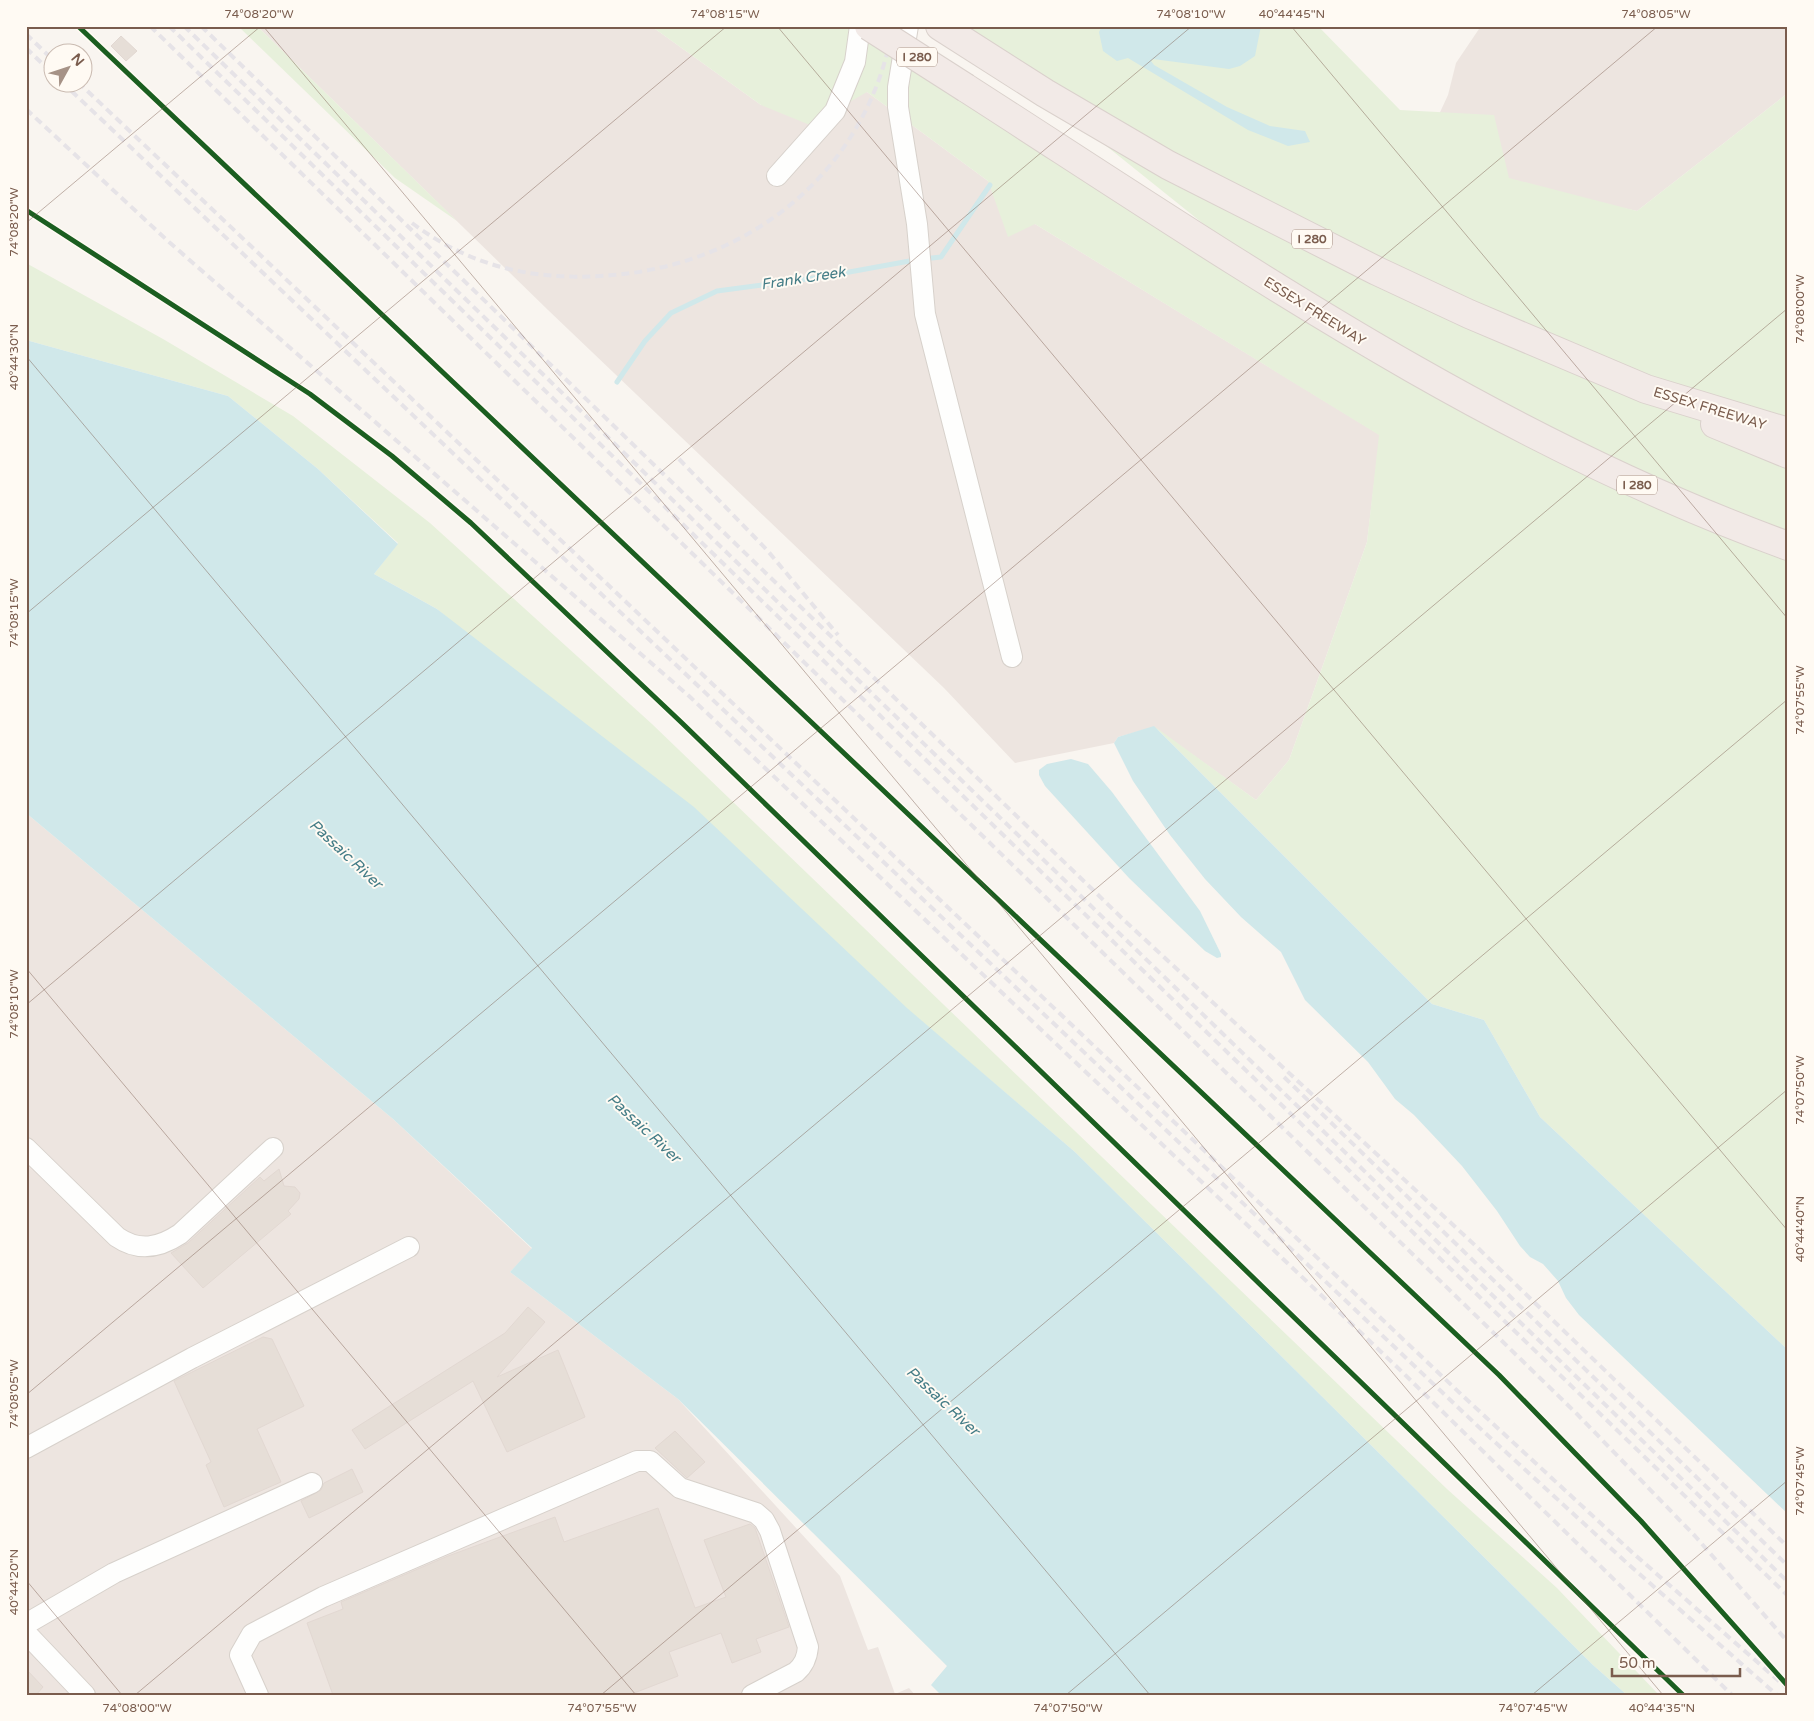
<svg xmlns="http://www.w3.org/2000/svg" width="1814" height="1721" font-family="'Varela Round',sans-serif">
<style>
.industrial{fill:#ede5e0}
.green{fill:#e7f0db}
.water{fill:#d0e8ea}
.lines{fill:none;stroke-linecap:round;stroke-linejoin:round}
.stream{stroke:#d0e8ea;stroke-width:5}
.building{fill:#e6ded7;stroke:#e2d8d2}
.minor-casing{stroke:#d7d1cb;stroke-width:22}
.highway-casing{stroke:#dad1cc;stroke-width:30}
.minor{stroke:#fefefd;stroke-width:20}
.highway{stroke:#f2eae7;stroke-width:28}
.rail{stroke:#e6e3e7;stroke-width:4;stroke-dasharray:8 5;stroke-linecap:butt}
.highway-bridge-casing{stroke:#dad1cc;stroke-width:30;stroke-linecap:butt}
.highway-bridge{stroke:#f2eae7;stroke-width:28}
.cycleway-casing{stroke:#fffaf3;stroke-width:8}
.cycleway{stroke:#1b5e20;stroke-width:5}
.ticks{fill:none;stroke:#7a5c4d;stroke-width:1;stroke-opacity:0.45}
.labels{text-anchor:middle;stroke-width:4;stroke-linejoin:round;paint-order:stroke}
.shield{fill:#fffaf3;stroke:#a28b7f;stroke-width:1}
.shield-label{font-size:12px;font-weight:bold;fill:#7a5c4d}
.street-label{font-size:14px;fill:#7a5c4d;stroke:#fffaf3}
.water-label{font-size:15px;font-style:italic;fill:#437c86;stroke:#fffaf3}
.neatline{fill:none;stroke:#7a5c4d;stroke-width:2}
.ticks-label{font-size:12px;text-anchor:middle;fill:#7a5c4d}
</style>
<rect width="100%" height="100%" fill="#f9f5f0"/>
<g class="industrial">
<polygon points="257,26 651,26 761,105 867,92 988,181 1035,224 1380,435 1367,542 1289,760 1256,800 1154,727 1118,737 1114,743 1015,763 944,688 548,310"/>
<polygon points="1481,26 1788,26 1788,93 1637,211 1416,164 1448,95 1456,63"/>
<polygon points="26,813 393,1119 532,1249 510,1272 678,1399 840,1576 868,1650 878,1647 895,1694 909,1688 915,1695 26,1695"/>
</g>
<g class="green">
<polygon points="238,26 257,26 457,221 395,178"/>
<polygon points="651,26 865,26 1282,287 957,26 1318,26 1400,110 1494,115 1509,178 1637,211 1788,93 1788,1350 1540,1117 1484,1020 1432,1004 1154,726 1256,800 1289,760 1367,542 1379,435 1035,224 1008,237 988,181 867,92 810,125 761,105"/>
<polygon points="26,263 163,339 293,416 430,523 652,724 1447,1489 1557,1588 1659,1695 1627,1695 1593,1665 1075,1152 437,609 374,574 398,543 318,469 228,396 26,340"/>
</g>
<g class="water">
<polygon points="1102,26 1261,26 1255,56 1240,66 1229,69 1153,59 1151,61 1154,65 1227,107 1270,126 1305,131 1310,142 1288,146 1248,130 1128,58 1117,61 1103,51 1099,32"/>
<polygon points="26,340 228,396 318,469 398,544 374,574 437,609 694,807 907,1008 1075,1152 1593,1665 1627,1695 939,1693 931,1685 947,1666 678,1399 510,1272 532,1248 393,1119 26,813"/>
<polygon points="1154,726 1432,1004 1484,1020 1540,1117 1788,1350 1788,1514 1579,1315 1566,1298 1558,1281 1543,1264 1530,1257 1520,1246 1497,1211 1462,1166 1414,1115 1395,1099 1368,1062 1305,1000 1281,952 1241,917 1205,879 1170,835 1133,781 1114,743 1118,737"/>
<polygon points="1071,759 1088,764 1112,792 1200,911 1221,954 1221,957 1217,958 1205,951 1129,878 1045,786 1039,775 1039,770 1047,764"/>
</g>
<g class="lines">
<g class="stream">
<polyline points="923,259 941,257 990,185"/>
<polyline points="617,382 645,341 671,313 717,291 822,277 915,260"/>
</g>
</g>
<g class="building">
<polygon points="121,36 137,51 126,61 111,46"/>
<polygon points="279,1169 284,1186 295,1187 300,1193 299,1199 288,1211 291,1214 203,1288 171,1253 188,1243 260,1177 264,1181"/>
<polygon points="528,1307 545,1322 497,1377 558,1350 585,1417 507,1452 473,1381 365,1449 352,1430 505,1333"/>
<polygon points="263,1337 272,1339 304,1406 257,1429 281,1482 224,1507 206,1465 211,1462 174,1381"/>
<polygon points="675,1431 705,1462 687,1478 655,1448"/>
<polygon points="352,1469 363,1492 309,1518 301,1501 321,1490 324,1483"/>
<polygon points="658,1508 695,1608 726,1597 704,1540 750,1524 755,1528 789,1627 756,1639 761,1652 732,1663 721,1633 669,1652 678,1676 629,1695 333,1695 307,1623 343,1609 341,1602 448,1556 555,1517 564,1542"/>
<polygon points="26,1669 43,1687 36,1695 26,1695"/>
</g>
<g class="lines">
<defs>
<g id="minor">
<polyline points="908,26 898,87 898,107 917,224 925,314 1012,657"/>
<polyline points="777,176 835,111 855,62 860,26"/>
<path d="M26 1148 117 1237C139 1252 159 1248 180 1234L273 1148"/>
<polyline points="26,1448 192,1358 409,1247"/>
<polyline points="26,1624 114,1573 312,1483"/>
<polyline points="26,1633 85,1695"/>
<path d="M258 1695 240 1655 252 1634 323 1597 637 1461H650L680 1488 756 1513 764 1520 770 1531 808 1647C807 1658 804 1665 796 1672L752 1695"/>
</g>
<g id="highway">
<polyline points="940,26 1045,93 1168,165 1377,271 1469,314 1646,389 1788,432"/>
<path d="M966 88C1232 259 1488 437 1788 546"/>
<polyline points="1715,424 1788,454"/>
</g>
</defs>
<use href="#minor" class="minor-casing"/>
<use href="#highway" class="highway-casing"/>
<use href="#minor" class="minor"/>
<use href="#highway" class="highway"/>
<g class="rail">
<polyline points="78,26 1499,1375 1607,1485 1721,1610"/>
<polyline points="150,26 1577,1414 1695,1536 1788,1642"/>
<polyline points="169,26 1788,1596"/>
<polyline points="184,26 1788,1582"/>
<polyline points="201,26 1125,921 1478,1248 1788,1547"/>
<polyline points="26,34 52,59"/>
<polyline points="26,48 52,73"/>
<polyline points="62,82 1484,1432 1627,1563 1777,1695"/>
<polyline points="78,82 1464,1397 1634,1554 1788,1689"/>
<polyline points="26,109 169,242 689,696 1396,1366 1732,1695"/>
<polyline points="26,210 310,394 392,456 471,523 682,723 1683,1695"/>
<path d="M412 223C470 266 530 280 601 276 747 268 868 173 893 26"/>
<polyline points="679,459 767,550 838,635"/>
<polyline points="1284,1077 1788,1566"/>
</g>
<defs>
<polyline id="highway-bridge" points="869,26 966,88"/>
</defs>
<use href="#highway-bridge" class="highway-bridge-casing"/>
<use href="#highway-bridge" class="highway-bridge"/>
<defs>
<g id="cycleway">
<polyline points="78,26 1499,1375 1641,1521 1788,1686"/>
<polyline points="26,210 310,394 392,456 471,523 682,723 1683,1695"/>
</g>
</defs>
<use href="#cycleway" class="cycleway-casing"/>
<use href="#cycleway" class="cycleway"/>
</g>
<path class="ticks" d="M263 26 1663 1695M777 26 1788 1231M1291 26 1788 619M26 223 261 26M26 356 1150 1695M26 614 727 26M26 968 636 1695M26 1005 1192 26M26 1395 1658 26M26 1580 122 1695M135 1695 1788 308M601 1695 1788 699M1066 1695 1788 1089M1532 1695 1788 1480"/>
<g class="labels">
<g class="shield">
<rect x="897" y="47.5" width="40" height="19" rx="4"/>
<rect x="1292" y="229.5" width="40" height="19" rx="4"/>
<rect x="1617" y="475.5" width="40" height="19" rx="4"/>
</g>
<g class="shield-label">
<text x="917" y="61">I 280</text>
<text x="1312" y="243">I 280</text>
<text x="1637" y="489">I 280</text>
</g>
<g class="street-label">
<text transform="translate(1315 311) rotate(32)" y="5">ESSEX FREEWAY</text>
<text transform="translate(1710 408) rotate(17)" y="5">ESSEX FREEWAY</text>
</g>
<g class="water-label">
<text transform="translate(803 278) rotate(-9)" y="5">Frank Creek</text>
<text transform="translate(346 854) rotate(43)" y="5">Passaic River</text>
<text transform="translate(644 1128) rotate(43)" y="5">Passaic River</text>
<text transform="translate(943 1401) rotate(43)" y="5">Passaic River</text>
</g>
</g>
<rect width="1814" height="1721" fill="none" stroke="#fffaf3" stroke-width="55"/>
<g transform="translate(68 68) rotate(50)"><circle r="24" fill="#fffaf3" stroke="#cabbb1"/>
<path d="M0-4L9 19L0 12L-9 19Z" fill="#a69286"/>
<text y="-8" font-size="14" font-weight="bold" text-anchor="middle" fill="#7a5c4d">N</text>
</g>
<path d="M1612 1668v8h128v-8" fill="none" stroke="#7a5c4d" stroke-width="2.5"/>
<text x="1619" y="1668" font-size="15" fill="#7a5c4d" stroke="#fffaf3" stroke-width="4" paint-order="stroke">50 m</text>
<rect x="28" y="28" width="1758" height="1666" class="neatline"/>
<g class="ticks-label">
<text x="259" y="18">74°08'20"W</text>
<text x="725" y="18">74°08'15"W</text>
<text x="1191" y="18">74°08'10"W</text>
<text x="1292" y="18">40°44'45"N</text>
<text x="1656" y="18">74°08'05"W</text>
<text transform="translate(14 222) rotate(-90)" y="4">74°08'20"W</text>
<text transform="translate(1800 309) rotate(-90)" y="4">74°08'00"W</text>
<text transform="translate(14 357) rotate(-90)" y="4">40°44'30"N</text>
<text transform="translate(14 613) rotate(-90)" y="4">74°08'15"W</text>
<text transform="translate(1800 700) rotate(-90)" y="4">74°07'55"W</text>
<text transform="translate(14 1004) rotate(-90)" y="4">74°08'10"W</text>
<text transform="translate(1800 1090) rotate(-90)" y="4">74°07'50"W</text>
<text transform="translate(1800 1229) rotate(-90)" y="4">40°44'40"N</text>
<text transform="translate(14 1394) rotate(-90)" y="4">74°08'05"W</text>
<text transform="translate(1800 1481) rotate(-90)" y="4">74°07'45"W</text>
<text transform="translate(14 1582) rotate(-90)" y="4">40°44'20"N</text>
<text x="137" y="1712">74°08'00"W</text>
<text x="602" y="1712">74°07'55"W</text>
<text x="1068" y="1712">74°07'50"W</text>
<text x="1533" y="1712">74°07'45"W</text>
<text x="1662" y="1712">40°44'35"N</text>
</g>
</svg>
